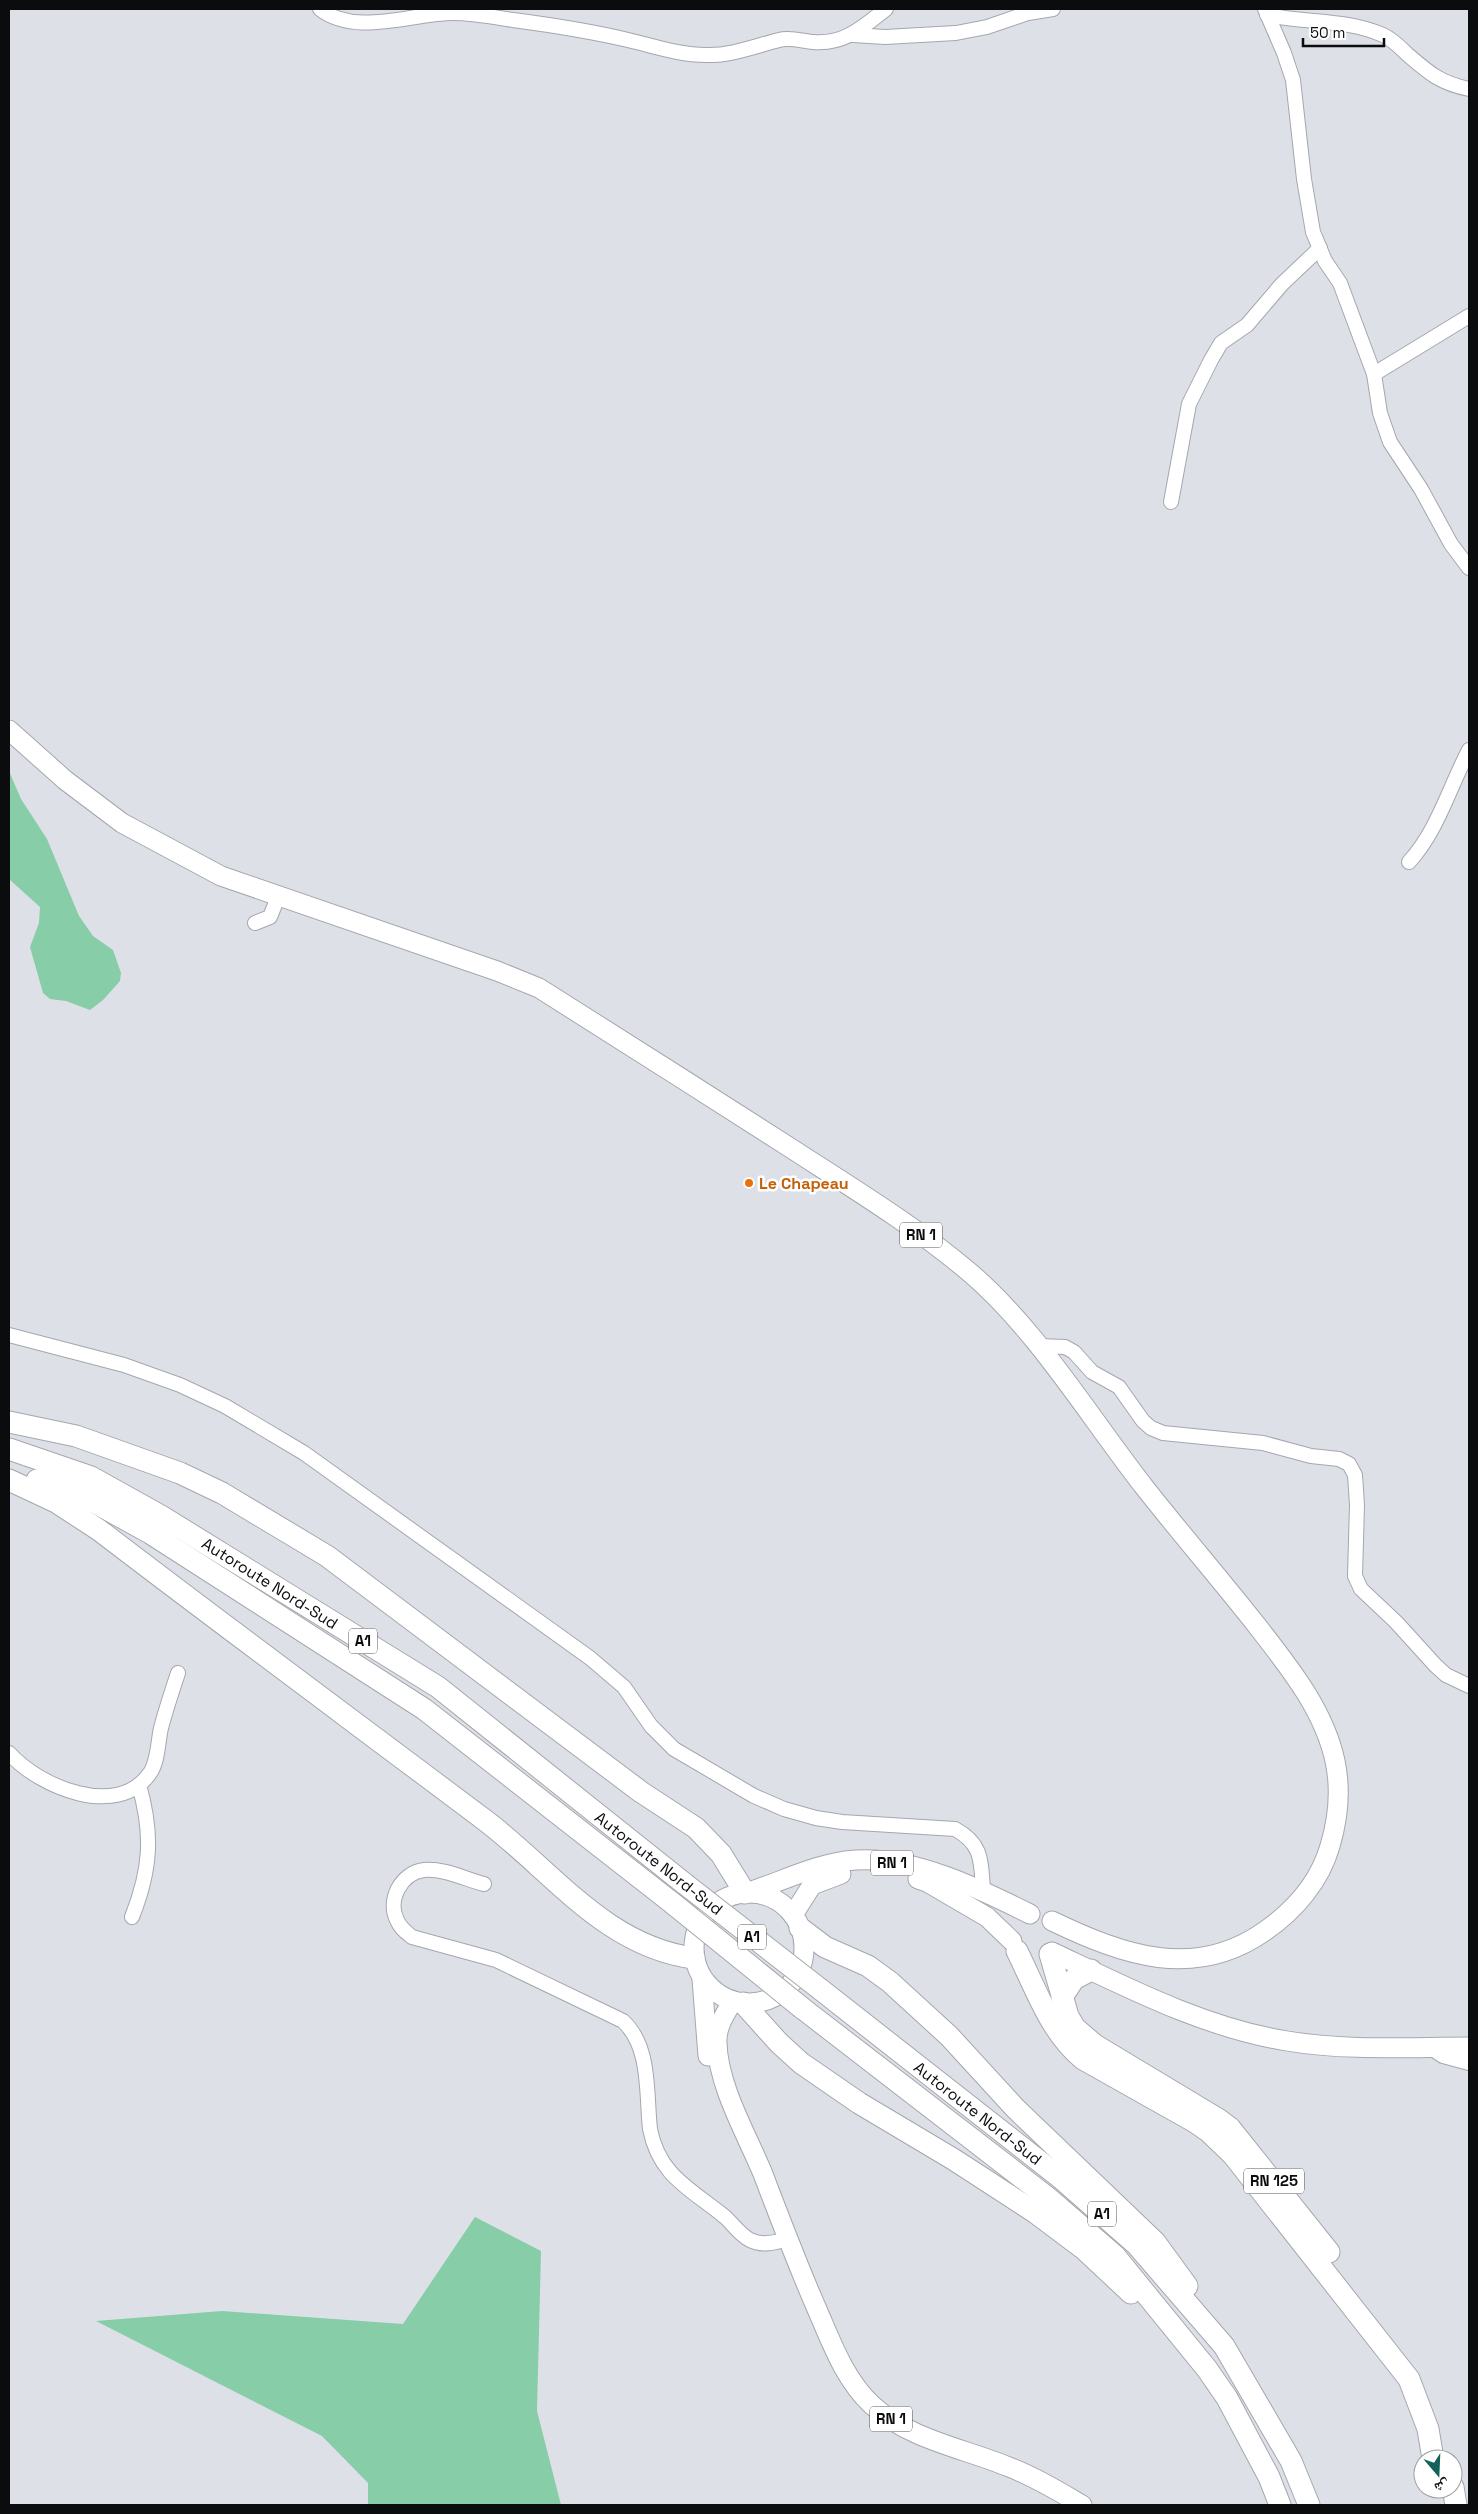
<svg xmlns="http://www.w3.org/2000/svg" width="1478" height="2514" font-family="'Space Grotesk','Noto Naskh Arabic',sans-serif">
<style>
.green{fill:#86cda8}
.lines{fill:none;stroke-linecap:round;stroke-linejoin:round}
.minor-casing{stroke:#a4a7ae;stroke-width:16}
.major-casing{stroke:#a4a7ae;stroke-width:21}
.highway-casing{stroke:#a4a7ae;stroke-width:23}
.minor{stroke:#fff;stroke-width:14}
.major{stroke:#fff;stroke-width:19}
.highway{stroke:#fff;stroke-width:21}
.highway-bridge-casing{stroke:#a4a7ae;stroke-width:23;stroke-linecap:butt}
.highway-bridge{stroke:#fff;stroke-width:21}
.food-dot{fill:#e8710a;stroke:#fff;stroke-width:2}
.labels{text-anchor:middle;stroke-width:5;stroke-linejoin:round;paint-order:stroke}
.shield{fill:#fff;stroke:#545556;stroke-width:1}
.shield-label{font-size:15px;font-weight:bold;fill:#0b0c0e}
.food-label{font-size:16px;font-weight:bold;fill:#c56008;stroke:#fff;text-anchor:start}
.street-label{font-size:16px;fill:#0b0c0e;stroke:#fff}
</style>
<rect width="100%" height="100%" fill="#dde0e7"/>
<g class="green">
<polygon points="9,771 21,799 47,839 79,916 93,936 113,950 121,973 120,981 103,1000 90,1010 66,1001 50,999 43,993 30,947 39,923 40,907 9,879"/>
<polygon points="475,2217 541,2251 537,2411 561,2505 368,2505 368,2483 322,2436 96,2321 222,2311 403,2324"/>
</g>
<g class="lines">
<defs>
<g id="minor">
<path d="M320 9C356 37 412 13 453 13 473 13 493 17 513 20 551 25 590 31 628 40 654 46 679 55 706 55 731 56 755 46 779 40 790 37 802 41 813 42 844 45 863 27 886 9"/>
<polyline points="1265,9 1284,53 1293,80 1304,179 1313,232 1325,261 1340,283 1374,374 1380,413 1390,442 1421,489 1451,544 1469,568"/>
<path d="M1267 15C1306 23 1347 19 1383 35 1392 39 1400 47 1407 54 1429 73 1440 83 1469 89"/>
<polyline points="853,35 885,37 956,33 987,27 1028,13 1053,9"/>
<polyline points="1374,374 1469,316"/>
<polyline points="1171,502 1189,404 1211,360 1221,343 1247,325 1282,284 1320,248"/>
<path d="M1409 862C1438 830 1449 788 1469 750"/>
<polyline points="255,923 270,917 278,897"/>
<path d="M9 1335 124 1365 180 1385 225 1406 304 1453 590 1658 624 1687 651 1726 674 1749 754 1796 784 1809 816 1818 842 1822 955 1829C983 1844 981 1862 983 1890"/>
<polyline points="1038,1346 1065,1347 1074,1352 1092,1372 1119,1387 1143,1421 1151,1428 1163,1433 1263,1443 1311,1456 1339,1459 1349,1464 1355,1475 1357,1505 1355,1576 1361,1589 1396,1622 1436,1666 1446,1675 1469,1686"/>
<path d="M9 1753C39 1787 118 1820 150 1773 158 1762 158 1741 161 1728 166 1709 172 1691 178 1673"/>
<path d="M484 1884C465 1879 443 1868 424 1870 401 1873 387 1900 397 1920 400 1928 406 1932 412 1937L496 1960 623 2021C651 2047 646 2093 650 2129 659 2176 691 2189 725 2217 733 2224 740 2235 750 2240 762 2246 775 2243 787 2239"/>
<path d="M132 1917C151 1869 153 1834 139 1785"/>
<polyline points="1431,2048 1443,2056 1469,2063"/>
</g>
<g id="major">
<path d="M9 730 65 780 122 823 221 876 497 971 539 988C622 1040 706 1094 789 1147 849 1186 912 1224 968 1271 1036 1328 1090 1418 1145 1488 1182 1535 1221 1580 1258 1627 1289 1667 1324 1710 1335 1761 1341 1789 1338 1819 1330 1846 1320 1881 1295 1910 1265 1931 1194 1981 1123 1955 1052 1921"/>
<polyline points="918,1879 927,1882 987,1917 1012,1941"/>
<path d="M749 1892C783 1881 820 1862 856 1860 913 1856 980 1889 1030 1914"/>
<circle cx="749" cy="1948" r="55"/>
<polyline points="793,1915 812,1885 841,1874"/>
<path d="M1052 1952C1126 1987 1205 2028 1287 2041 1347 2051 1409 2047 1469 2047"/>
<polyline points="702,1979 708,2056"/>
<path d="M733 2001C725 2014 716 2027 717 2043 718 2086 747 2135 763 2174 780 2219 797 2263 816 2307 831 2341 844 2379 872 2405 910 2440 963 2448 1009 2467 1035 2477 1058 2491 1082 2505"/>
</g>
<g id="highway">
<polyline points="9,1422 76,1436 180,1473 222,1493 327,1556 641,1792 696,1828 721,1854 745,1893"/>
<polyline points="9,1449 91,1477 161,1516 438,1687 685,1884"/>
<path d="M9 1480 56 1502 99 1530C227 1628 357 1724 486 1821 552 1871 606 1947 694 1958"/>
<polyline points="37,1480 83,1496 150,1533 424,1709 671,1902"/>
<polyline points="800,1928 825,1947 868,1966 890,1982 949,2036 1015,2108 1155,2242 1187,2286"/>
<path d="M1017 1951C1036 1989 1050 2032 1083 2059L1195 2122 1208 2131 1233 2155 1409 2379 1428 2429 1433 2459"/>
<polyline points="1050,1954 1068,2016 1075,2028 1095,2045 1218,2119 1230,2128 1329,2252"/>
<polyline points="820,1989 1062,2179 1136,2244 1224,2346 1291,2461 1309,2505"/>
<polyline points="1062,1997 1074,1979 1091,1970"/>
<polyline points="743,2003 779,2043 801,2063 859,2103 953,2159 1036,2213 1084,2249 1131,2293"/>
<polyline points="802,2008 1047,2197 1115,2256 1207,2369 1227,2398 1269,2477 1280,2505"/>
<polyline points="1453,2487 1456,2505"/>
</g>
</defs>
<use href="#minor" class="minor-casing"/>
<use href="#major" class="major-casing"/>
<use href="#highway" class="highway-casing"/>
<use href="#minor" class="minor"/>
<use href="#major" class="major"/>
<use href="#highway" class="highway"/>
<defs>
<g id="highway-bridge">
<polyline points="685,1884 820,1989"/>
<polyline points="671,1902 802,2008"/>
</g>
</defs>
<use href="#highway-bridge" class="highway-bridge-casing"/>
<use href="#highway-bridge" class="highway-bridge"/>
</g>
<circle class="food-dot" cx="749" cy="1183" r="5"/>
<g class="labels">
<g class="shield">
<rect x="900" y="1222.5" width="42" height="25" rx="4"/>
<rect x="349" y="1628.5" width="28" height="25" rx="4"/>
<rect x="871" y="1850.5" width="42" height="25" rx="4"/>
<rect x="738" y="1924.5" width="28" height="25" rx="4"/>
<rect x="1244" y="2168.5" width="60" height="25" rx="4"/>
<rect x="1088" y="2201.5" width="28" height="25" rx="4"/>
<rect x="870" y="2406.5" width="42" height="25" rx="4"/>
</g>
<g class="shield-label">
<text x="921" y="1240">RN 1</text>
<text x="363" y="1646">A1</text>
<text x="892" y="1868">RN 1</text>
<text x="752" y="1942">A1</text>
<text x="1274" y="2186">RN 125</text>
<text x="1102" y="2219">A1</text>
<text x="891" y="2424">RN 1</text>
</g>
<g class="food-label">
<text x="759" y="1189">Le Chapeau</text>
</g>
<g class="street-label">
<text transform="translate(270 1583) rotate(32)" y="6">Autoroute Nord-Sud</text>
<text transform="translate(659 1863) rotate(38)" y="6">Autoroute Nord-Sud</text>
<text transform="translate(978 2113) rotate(38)" y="6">Autoroute Nord-Sud</text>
</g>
</g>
<rect width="1478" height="2514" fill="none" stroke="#0b0c0e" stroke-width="20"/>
<g transform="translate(1438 2474) rotate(161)"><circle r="24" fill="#ffffff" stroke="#9d9e9f"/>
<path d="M0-4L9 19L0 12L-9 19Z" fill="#15625b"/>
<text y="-8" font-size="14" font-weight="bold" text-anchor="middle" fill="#0b0c0e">ش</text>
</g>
<path d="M1303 38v8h81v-8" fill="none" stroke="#0b0c0e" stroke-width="2.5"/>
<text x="1310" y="38" font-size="15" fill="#0b0c0e" stroke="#ffffff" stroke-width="4" paint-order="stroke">50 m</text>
</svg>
